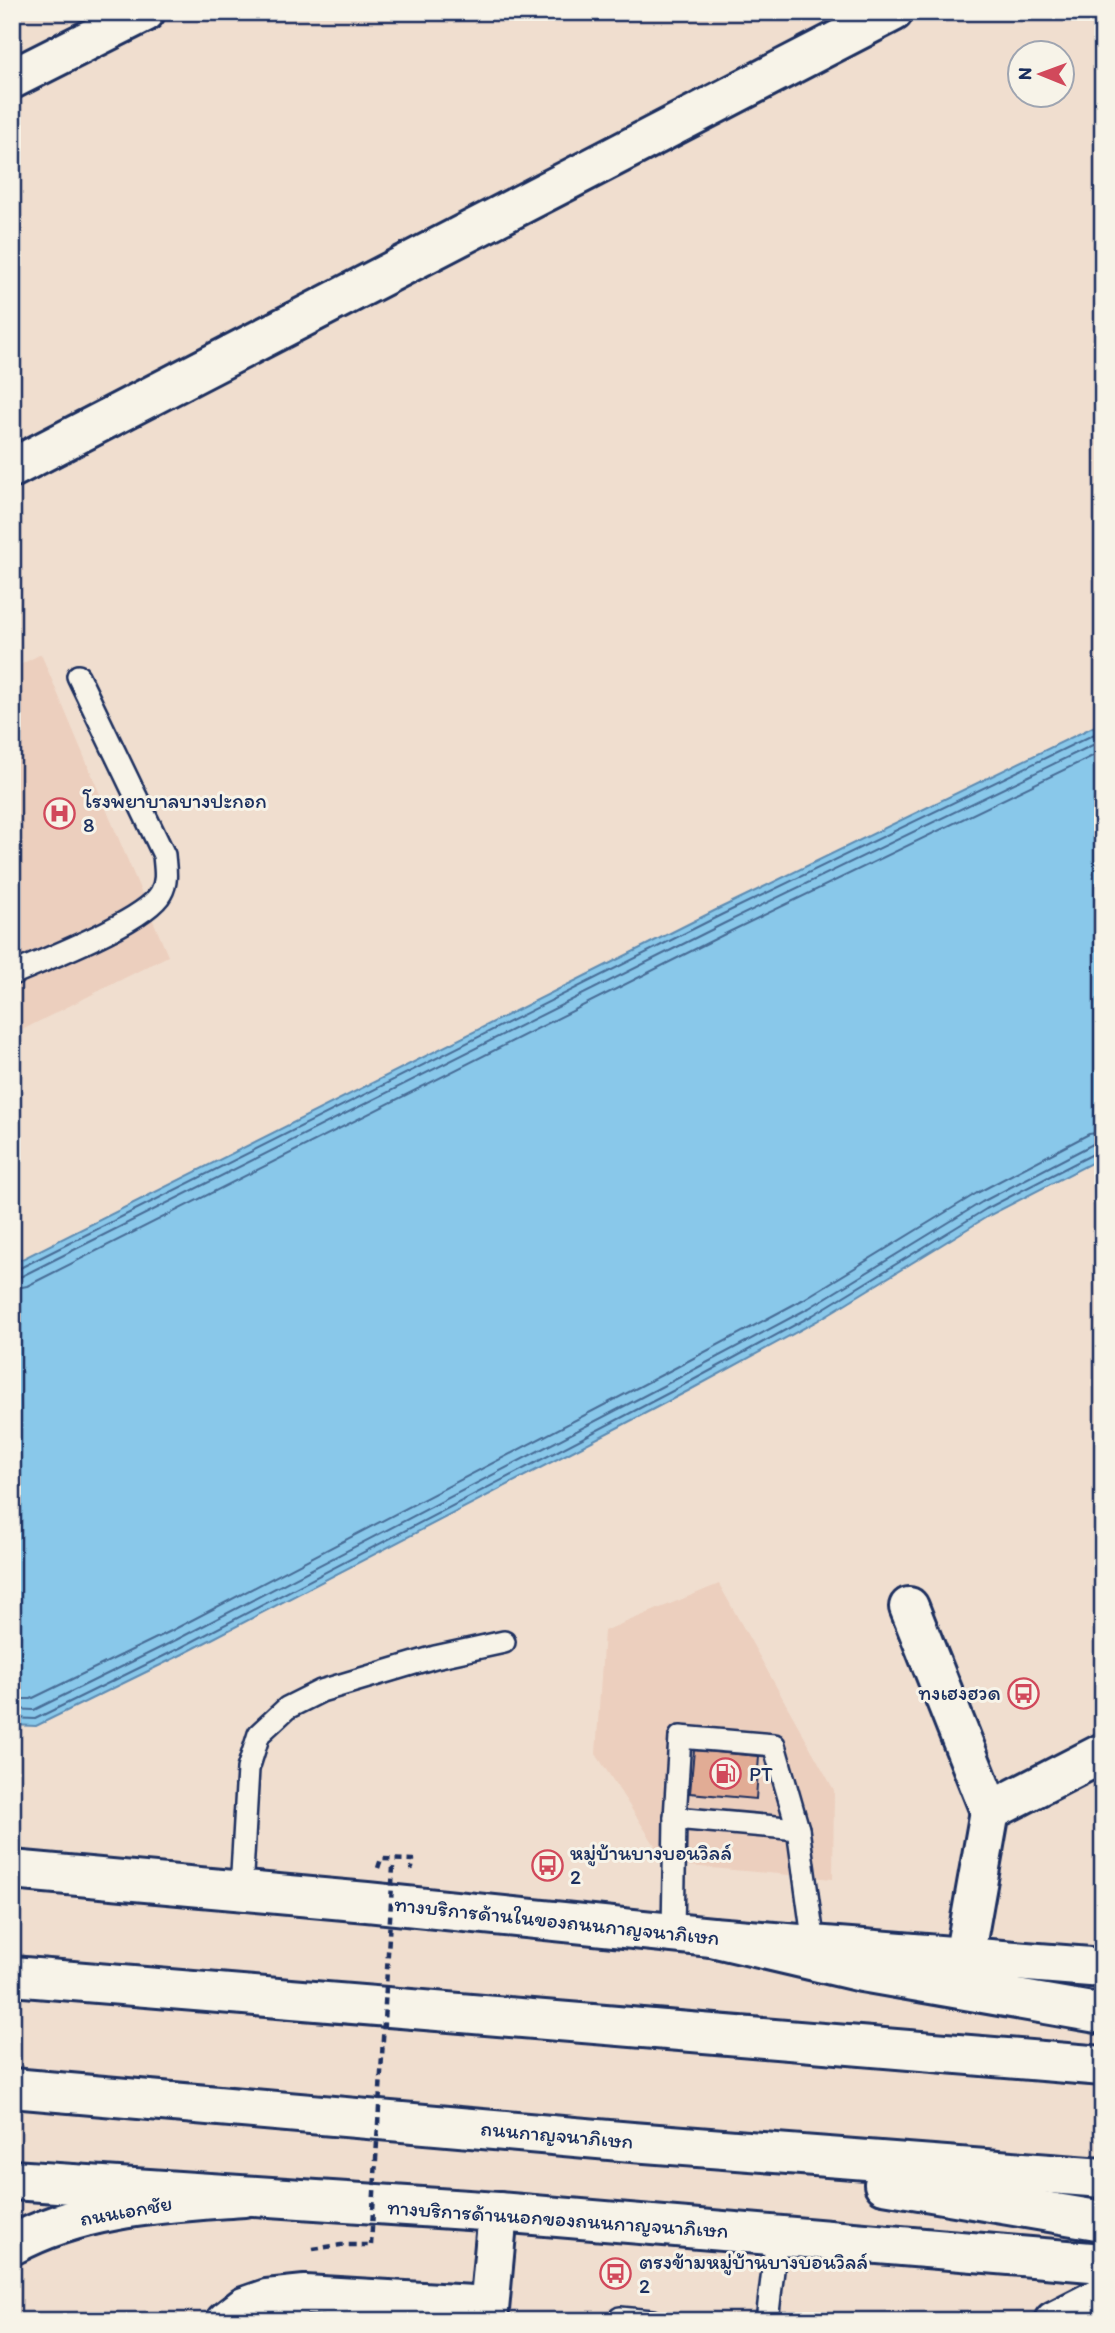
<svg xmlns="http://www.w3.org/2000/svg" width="1115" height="2333" font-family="Itim,'Playpen Sans Thai',sans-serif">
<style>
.built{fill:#eccfbe}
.water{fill:#89c8ea;stroke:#5d8bb2;stroke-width:2}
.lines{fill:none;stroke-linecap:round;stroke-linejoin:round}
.shore{stroke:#476c96;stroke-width:2}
.building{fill:#e1ac95;stroke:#1b2f5e;stroke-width:2}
.lane-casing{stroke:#1b2f5e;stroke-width:26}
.street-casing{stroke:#1b2f5e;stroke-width:44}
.secondary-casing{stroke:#1b2f5e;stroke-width:44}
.primary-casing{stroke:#1b2f5e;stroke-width:44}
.highway-casing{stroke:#1b2f5e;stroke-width:44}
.path{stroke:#1b2f5e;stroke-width:4.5;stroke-dasharray:7 5;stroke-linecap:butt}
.lane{stroke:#f7f3e8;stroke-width:21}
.street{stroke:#f7f3e8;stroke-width:38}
.secondary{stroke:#f7f3e8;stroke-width:38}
.primary{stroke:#f7f3e8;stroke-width:38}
.highway{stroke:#f7f3e8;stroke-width:38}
.path-bridge{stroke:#1b2f5e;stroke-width:4.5;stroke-dasharray:7 5;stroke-linecap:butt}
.labels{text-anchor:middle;stroke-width:6;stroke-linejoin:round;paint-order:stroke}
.poi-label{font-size:21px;fill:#1b2f5e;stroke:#f7f3e8;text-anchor:start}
.street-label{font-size:21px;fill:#1b2f5e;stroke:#f7f3e8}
</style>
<rect width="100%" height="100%" fill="#f0decf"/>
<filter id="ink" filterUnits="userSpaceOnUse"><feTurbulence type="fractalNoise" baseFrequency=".0143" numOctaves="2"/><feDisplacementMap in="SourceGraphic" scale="14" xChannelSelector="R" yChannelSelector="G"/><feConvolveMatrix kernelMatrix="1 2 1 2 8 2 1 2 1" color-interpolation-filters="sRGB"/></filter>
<g filter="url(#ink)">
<g class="built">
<polygon points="41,654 168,956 12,1035 12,669"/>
<polygon points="719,1584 834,1790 833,1879 667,1864 596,1754 604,1631"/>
</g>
<polygon class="water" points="1103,722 1103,1157 990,1215 817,1321 688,1391 183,1654 36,1726 12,1725 12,1264 718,909"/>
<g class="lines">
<g class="shore">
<polyline points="12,1269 18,1269 721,915 1103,730"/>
<polyline points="12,1278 22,1276 725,923 1103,740"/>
<polyline points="12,1289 27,1286 729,932 1103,751"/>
<polyline points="12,1699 31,1699 171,1631 675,1368 804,1299 977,1193 1089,1134 1103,1132"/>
<polyline points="12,1709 34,1710 176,1640 680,1377 809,1308 982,1202 1093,1144 1103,1142"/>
<polyline points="12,1718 35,1719 180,1648 684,1385 813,1315 986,1209 1097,1152 1103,1151"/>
</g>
</g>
<polygon class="building" points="694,1750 759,1756 756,1799 690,1793"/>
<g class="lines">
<defs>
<g id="lane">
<path d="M12 974C44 960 146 921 161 893 168 881 165 868 164 855L78 676"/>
<polyline points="675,1818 798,1829"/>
<polyline points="241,1891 248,1769 259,1734 287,1708 321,1691 435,1657 504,1642"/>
<polyline points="673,1932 675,1818 680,1737 774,1745 798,1829 814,1945"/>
<polyline points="620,2318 652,2321"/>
<polyline points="767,2321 777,2236"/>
</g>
<g id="street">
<polyline points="12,79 145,12"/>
<polyline points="12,468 893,12"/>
<polyline points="909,1607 990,1811"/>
<polyline points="964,1958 990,1811 1103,1753"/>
<polyline points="226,2321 244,2307 267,2299 305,2295 489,2306"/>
<polyline points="488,2321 498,2212"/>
<polyline points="1054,2321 1103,2296"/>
</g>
<g id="secondary">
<polyline points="12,1870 367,1902 712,1937 1103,1968"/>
<polyline points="12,2180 498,2212 1103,2263"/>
</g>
<path id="primary" d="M12 2245C83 2206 165 2203 244 2197"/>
<g id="highway">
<polyline points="712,1937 862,1972 1103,2014"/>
<polyline points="12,1976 1103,2066"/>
<polyline points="12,2088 632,2142 1103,2178"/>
<polyline points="884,2184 1103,2221"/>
</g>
</defs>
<use href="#lane" class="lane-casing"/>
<use href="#street" class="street-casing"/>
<use href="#secondary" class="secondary-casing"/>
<use href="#primary" class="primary-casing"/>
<use href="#highway" class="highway-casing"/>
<g class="path">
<polyline points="378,1868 381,1859 413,1860 412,1868 410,1868"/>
<polyline points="313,2249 341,2245 371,2245"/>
</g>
<use href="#lane" class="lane"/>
<use href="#street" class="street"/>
<use href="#secondary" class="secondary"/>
<use href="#primary" class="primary"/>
<use href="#highway" class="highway"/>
<polyline class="path-bridge" points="371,2245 393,1867"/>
</g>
</g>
<defs>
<symbol id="hospital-ring" viewBox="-11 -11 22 22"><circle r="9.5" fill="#f7f3e8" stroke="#d1495b" stroke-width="1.5"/><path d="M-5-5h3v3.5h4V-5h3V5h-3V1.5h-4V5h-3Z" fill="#d1495b"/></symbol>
<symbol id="bus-ring" viewBox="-11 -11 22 22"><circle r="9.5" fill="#f7f3e8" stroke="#d1495b" stroke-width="1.5"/><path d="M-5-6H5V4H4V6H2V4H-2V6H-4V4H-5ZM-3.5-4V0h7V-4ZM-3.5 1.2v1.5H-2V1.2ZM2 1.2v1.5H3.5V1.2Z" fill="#d1495b"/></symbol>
<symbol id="fuel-ring" viewBox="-11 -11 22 22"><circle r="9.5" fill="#f7f3e8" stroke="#d1495b" stroke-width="1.5"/><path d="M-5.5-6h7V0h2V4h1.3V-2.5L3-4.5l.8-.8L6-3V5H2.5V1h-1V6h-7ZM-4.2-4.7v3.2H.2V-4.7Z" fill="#d1495b"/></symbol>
</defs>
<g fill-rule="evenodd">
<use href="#hospital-ring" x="42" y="796" width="35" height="35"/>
<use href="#bus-ring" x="1006" y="1676" width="35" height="35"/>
<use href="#fuel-ring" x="708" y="1756" width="35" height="35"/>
<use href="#bus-ring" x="530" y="1848" width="35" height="35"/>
<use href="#bus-ring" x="598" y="2256" width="35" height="35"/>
</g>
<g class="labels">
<g class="poi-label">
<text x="83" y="808">โรงพยาบาลบางปะกอก<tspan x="83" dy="24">8</tspan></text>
<text x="1001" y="1700" text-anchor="end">ทงเฮงฮวด</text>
<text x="749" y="1781">PT</text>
<text x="570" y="1860">หมู่บ้านบางบอนวิลล์<tspan x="570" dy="24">2</tspan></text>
<text x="639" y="2269">ตรงข้ามหมู่บ้านบางบอนวิลล์<tspan x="639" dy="24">2</tspan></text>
</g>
<g class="street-label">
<text transform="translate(557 1921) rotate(6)" y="7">ทางบริการด้านในของถนนกาญจนาภิเษก</text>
<text transform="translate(557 2135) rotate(5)" y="7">ถนนกาญจนาภิเษก</text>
<text transform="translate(126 2211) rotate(-10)" y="7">ถนนเอกชัย</text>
<text transform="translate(558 2219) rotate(4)" y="7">ทางบริการด้านนอกของถนนกาญจนาภิเษก</text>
</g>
</g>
<rect width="1115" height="2333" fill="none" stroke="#f7f3e8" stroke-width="42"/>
<rect x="21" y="21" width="1073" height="2291" fill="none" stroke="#1b2f5e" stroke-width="2.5" filter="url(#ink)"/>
<g transform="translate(1041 74) rotate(271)"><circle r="33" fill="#f7f3e8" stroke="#9fa5b1" stroke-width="2"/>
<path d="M0-5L12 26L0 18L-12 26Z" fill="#d1495b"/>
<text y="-10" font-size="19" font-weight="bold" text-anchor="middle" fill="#1b2f5e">N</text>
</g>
</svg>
